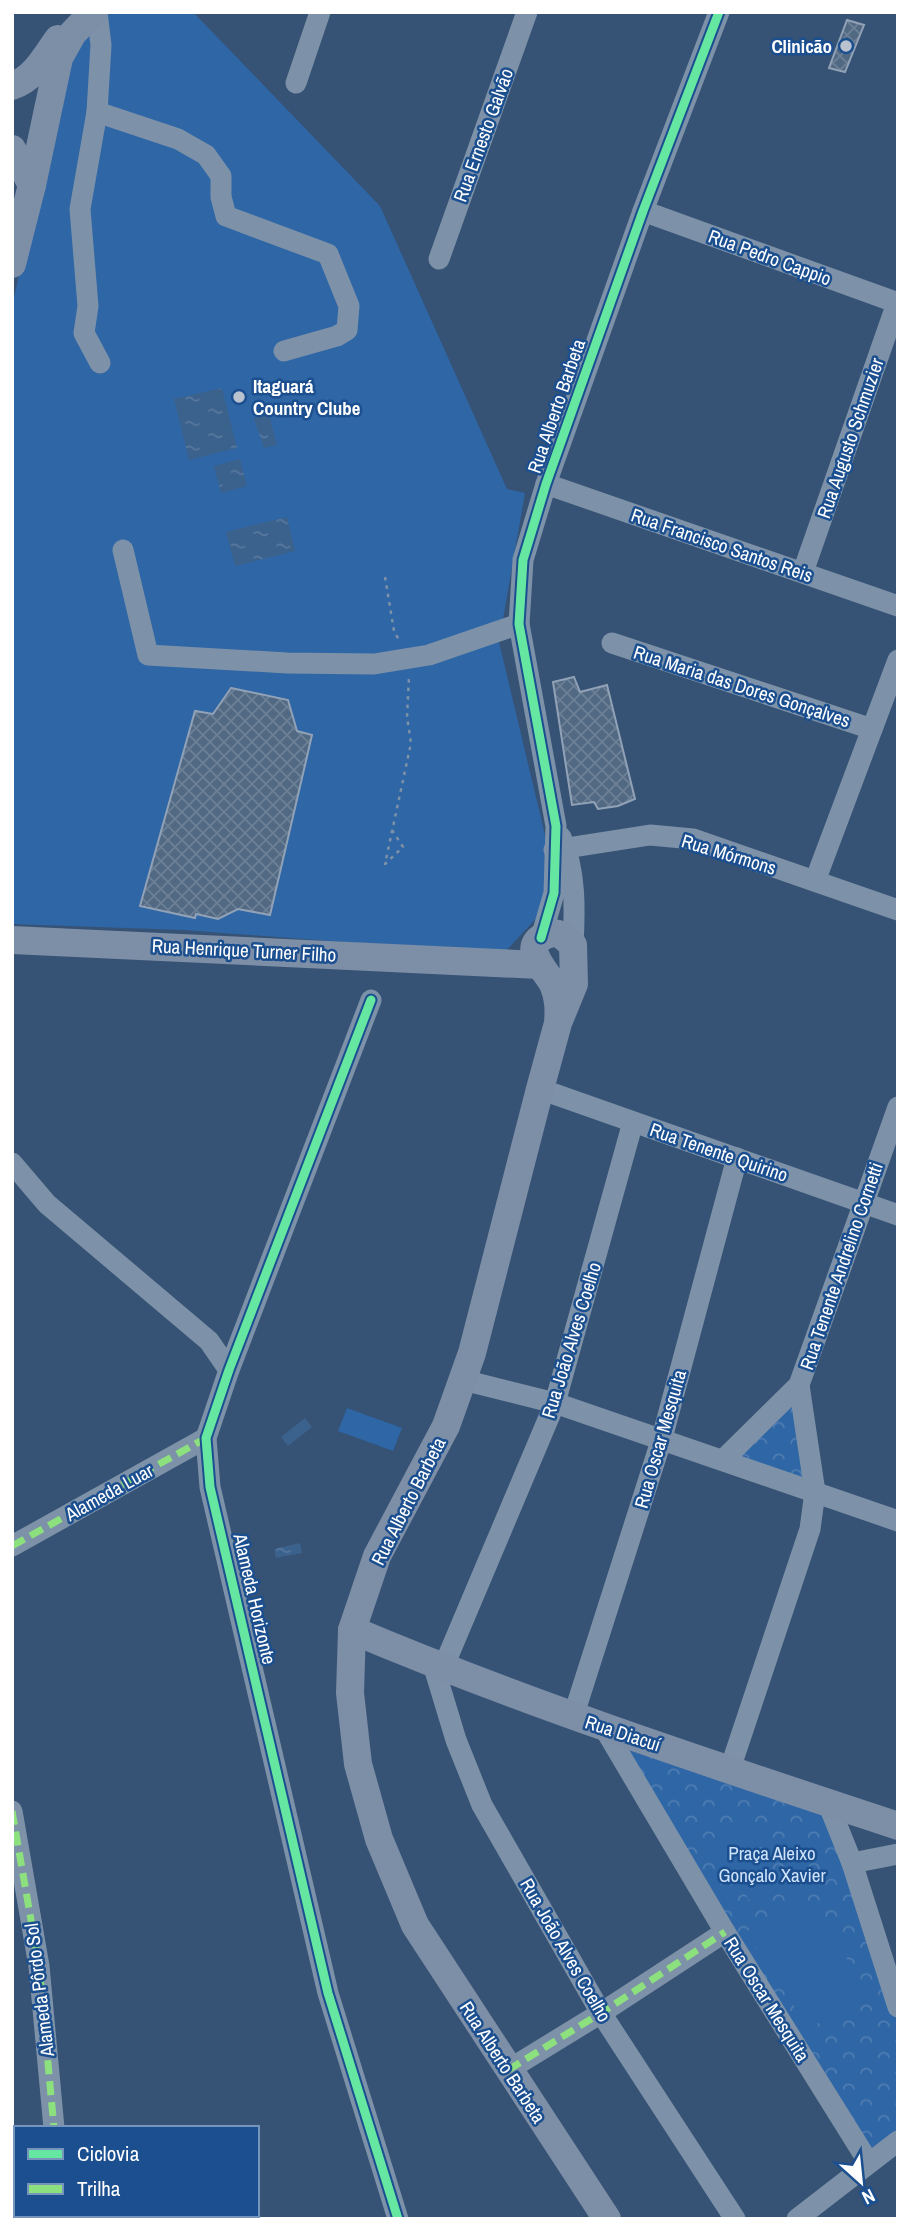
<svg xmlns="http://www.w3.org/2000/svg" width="910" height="2231" font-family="'Archivo Narrow',sans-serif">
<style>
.park{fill:url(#park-crowns)}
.garden{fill:#2f66a5}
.water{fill:url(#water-ripples)}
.building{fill:url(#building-cross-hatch);stroke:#92a2b6;stroke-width:2}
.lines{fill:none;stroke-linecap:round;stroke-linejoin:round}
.path{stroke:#7d92a8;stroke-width:2.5;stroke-dasharray:3.5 5;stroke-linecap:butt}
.minor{stroke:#7d92a8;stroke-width:21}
.major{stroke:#7d8ea7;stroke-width:28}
.quiet{stroke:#8de07e;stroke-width:7;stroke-dasharray:14 7;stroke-linecap:butt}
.cycleway-casing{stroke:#1b4f8f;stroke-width:13}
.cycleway{stroke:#66e7a1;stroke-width:9}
.poi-dot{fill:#b9c2ce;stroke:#1b4f8f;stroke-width:2.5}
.labels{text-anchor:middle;stroke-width:5;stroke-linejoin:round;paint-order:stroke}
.poi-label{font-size:19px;font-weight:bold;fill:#fff;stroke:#1b4f8f;text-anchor:end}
.street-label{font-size:19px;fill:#fff;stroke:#1b4f8f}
.park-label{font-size:19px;fill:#cfe3fa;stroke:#1b4f8f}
</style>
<defs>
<pattern id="park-crowns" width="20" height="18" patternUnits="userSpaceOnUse" patternTransform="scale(1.75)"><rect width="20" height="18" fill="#2f66a5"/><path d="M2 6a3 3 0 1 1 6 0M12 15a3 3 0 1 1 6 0" fill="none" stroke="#4e7db2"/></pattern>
<pattern id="water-ripples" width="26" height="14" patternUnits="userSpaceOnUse" patternTransform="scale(1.75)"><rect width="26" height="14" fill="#3b618d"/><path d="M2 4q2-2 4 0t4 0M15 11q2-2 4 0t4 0" fill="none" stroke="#58799e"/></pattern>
<pattern id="building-cross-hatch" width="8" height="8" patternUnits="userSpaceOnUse" patternTransform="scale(1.75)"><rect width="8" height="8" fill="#526984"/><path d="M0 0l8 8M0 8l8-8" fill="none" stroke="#6c8096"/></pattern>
</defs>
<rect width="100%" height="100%" fill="#365274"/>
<g class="park">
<polygon points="797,1391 812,1488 726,1458"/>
<polygon points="617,1739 823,1807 898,2023 898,2135 872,2155"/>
</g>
<g class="garden">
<polygon points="107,12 193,12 380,206 507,489 525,493 499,642 552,864 544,910 503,954 184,930 12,924 12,306 70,52"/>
<polygon points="347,1408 402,1428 393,1451 338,1431"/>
<polygon points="744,1825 778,1882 749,1900 714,1843"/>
<polygon points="804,1894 868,1991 809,2029 746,1932"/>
</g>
<g class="water">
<polygon points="222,388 237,448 189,460 174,399"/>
<polygon points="259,411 269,415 277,445 264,448 254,419"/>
<polygon points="240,459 247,486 221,493 214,466"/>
<polygon points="287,517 295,551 235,566 226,532"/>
<polygon points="305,1418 312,1427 288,1446 281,1437"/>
<polygon points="300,1543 302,1553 276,1558 274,1549"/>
</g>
<g class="building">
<polygon points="847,20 864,25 845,72 829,68"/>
<polygon points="574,677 580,692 607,685 635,799 618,806 598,809 594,802 572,805 553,682"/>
<polygon points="231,688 288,700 297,731 312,735 270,915 238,909 218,919 196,914 195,918 140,906 195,711 213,714"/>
</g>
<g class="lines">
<g class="path">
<polyline points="385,577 394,631 400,642"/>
<polyline points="392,830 403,847 385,864 411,743 407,717 409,677"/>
</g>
<g class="minor">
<polyline points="97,12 101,45 97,112 80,209 88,306 84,333 100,363"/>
<polyline points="296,83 320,12"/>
<polyline points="97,112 178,139 206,155 221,176 221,197 226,216 328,254 349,306 347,330 337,336 284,351"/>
<polyline points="643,211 898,303"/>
<polyline points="439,259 527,12"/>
<polyline points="546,484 898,606"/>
<polyline points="123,550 148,655 287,663 374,664 429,655 519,624"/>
<polyline points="803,572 897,303"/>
<polyline points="612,643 872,729"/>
<path d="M561 837C576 870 575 910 573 945"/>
<polyline points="554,850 650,835 693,839 898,910"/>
<polyline points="815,881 898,660"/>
<polyline points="541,938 554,893 556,826 519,624 523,560 546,484 643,211 719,12"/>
<polyline points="371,1000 229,1370 206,1438 210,1487 328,1993 398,2219"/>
<polyline points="540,1089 898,1215"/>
<polyline points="12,1163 47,1204 209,1341 229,1370"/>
<polyline points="463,1380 555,1403 898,1521"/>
<polyline points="723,1460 799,1385 898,1107"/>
<polyline points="12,1546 206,1438"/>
<polyline points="433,1664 456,1740 482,1805 601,2013 735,2219"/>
<polyline points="443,1668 555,1403 633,1122"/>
<polyline points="573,1717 662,1438 737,1158"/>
<polyline points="603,1726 725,1932 869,2163"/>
<polyline points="730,1769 810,1529 815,1492 799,1385"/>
<polyline points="828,1803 852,1863 898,2007"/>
<polyline points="12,1811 39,1966 54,2128"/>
<polyline points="852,1863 898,1854"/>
<polyline points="508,2070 601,2013 725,1932"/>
<polyline points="65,2215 66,2219"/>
<polyline points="797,2219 898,2141"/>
</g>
<g class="major">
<path d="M12 86C34 79 45 57 58 39"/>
<polyline points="12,149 32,185"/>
<polyline points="12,264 32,185 59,58 73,33 93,12"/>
<polyline points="12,940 539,965"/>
<path d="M558 1023C559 1009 559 998 553 984 546 970 517 945 549 934 560 931 565 938 573 945L574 984 558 1023 540 1089 472 1353 446 1426 377 1556 352 1630 350 1693 358 1764 379 1839 415 1925 607 2219"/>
<path d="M352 1630C530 1705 714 1765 898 1826"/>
</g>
<g class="quiet">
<polyline points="12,1546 206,1438"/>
<polyline points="12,1811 39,1966 54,2128"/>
<polyline points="508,2070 601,2013 725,1932"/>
<polyline points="65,2215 66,2219"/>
</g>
<defs>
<g id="cycleway">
<polyline points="541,938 554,893 556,826 519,624 523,560 546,484 643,211 719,12"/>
<polyline points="371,1000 229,1370 206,1438 210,1487 328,1993 398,2219"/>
</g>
</defs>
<use href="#cycleway" class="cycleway-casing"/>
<use href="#cycleway" class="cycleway"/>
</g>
<g class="poi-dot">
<circle cx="846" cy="46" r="7"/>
<circle cx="239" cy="397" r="7"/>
</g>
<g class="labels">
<g class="poi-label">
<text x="832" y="53">Clinicão</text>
<text x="253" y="393" text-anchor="start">Itaguará<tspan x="253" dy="22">Country Clube</tspan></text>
</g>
<g class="street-label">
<text transform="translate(483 135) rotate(-70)" y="7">Rua Ernesto Galvão</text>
<text transform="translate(770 257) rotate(20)" y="7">Rua Pedro Cappio</text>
<text transform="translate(556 406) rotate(-71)" y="7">Rua Alberto Barbeta</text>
<text transform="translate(850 438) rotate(-71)" y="7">Rua Augusto Schmuzier</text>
<text transform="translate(722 545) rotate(19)" y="7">Rua Francisco Santos Reis</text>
<text transform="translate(742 686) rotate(18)" y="7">Rua Maria das Dores Gonçalves</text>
<text transform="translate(729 854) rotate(17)" y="7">Rua Mórmons</text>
<text transform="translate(244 950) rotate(3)" y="7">Rua Henrique Turner Filho</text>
<text transform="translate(719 1152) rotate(19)" y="7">Rua Tenente Quirino</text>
<text transform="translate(841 1266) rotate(-71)" y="7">Rua Tenente Andrelino Cornetti</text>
<text transform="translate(571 1340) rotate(-73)" y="7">Rua João Alves Coelho</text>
<text transform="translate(660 1439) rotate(-74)" y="7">Rua Oscar Mesquita</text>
<text transform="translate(109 1492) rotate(-29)" y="7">Alameda Luar</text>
<text transform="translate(408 1501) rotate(-63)" y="7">Rua Alberto Barbeta</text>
<text transform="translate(255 1599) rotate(77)" y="7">Alameda Horizonte</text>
<text transform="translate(623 1733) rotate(18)" y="7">Rua Diacuí</text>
<text transform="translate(566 1950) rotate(60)" y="7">Rua João Alves Coelho</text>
<text transform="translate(39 1990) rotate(-97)" y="7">Alameda Pôrdo Sol</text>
<text transform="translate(767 1999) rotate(58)" y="7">Rua Oscar Mesquita</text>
<text transform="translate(503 2062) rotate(57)" y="7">Rua Alberto Barbeta</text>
</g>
<g class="park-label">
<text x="772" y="1860">Praça Aleixo<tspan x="772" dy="22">Gonçalo Xavier</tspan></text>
</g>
</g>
<rect width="910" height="2231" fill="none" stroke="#ffffff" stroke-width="28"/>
<rect x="14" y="2126" width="245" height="91" fill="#1b4f8f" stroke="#7695bc" stroke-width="2"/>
<rect x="28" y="2149" width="35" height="10" fill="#66e7a1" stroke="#7695bc" stroke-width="2"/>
<text x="77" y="2161" font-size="21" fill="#ffffff">Ciclovia</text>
<rect x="28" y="2184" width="35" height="10" fill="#8de07e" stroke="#7695bc" stroke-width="2"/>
<text x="77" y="2196" font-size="21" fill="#ffffff">Trilha</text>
<g transform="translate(861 2182) rotate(153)" stroke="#1b4f8f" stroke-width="5" paint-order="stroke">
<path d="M0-5L12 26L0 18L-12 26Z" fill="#ffffff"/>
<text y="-10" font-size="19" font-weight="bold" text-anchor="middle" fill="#ffffff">N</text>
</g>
</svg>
